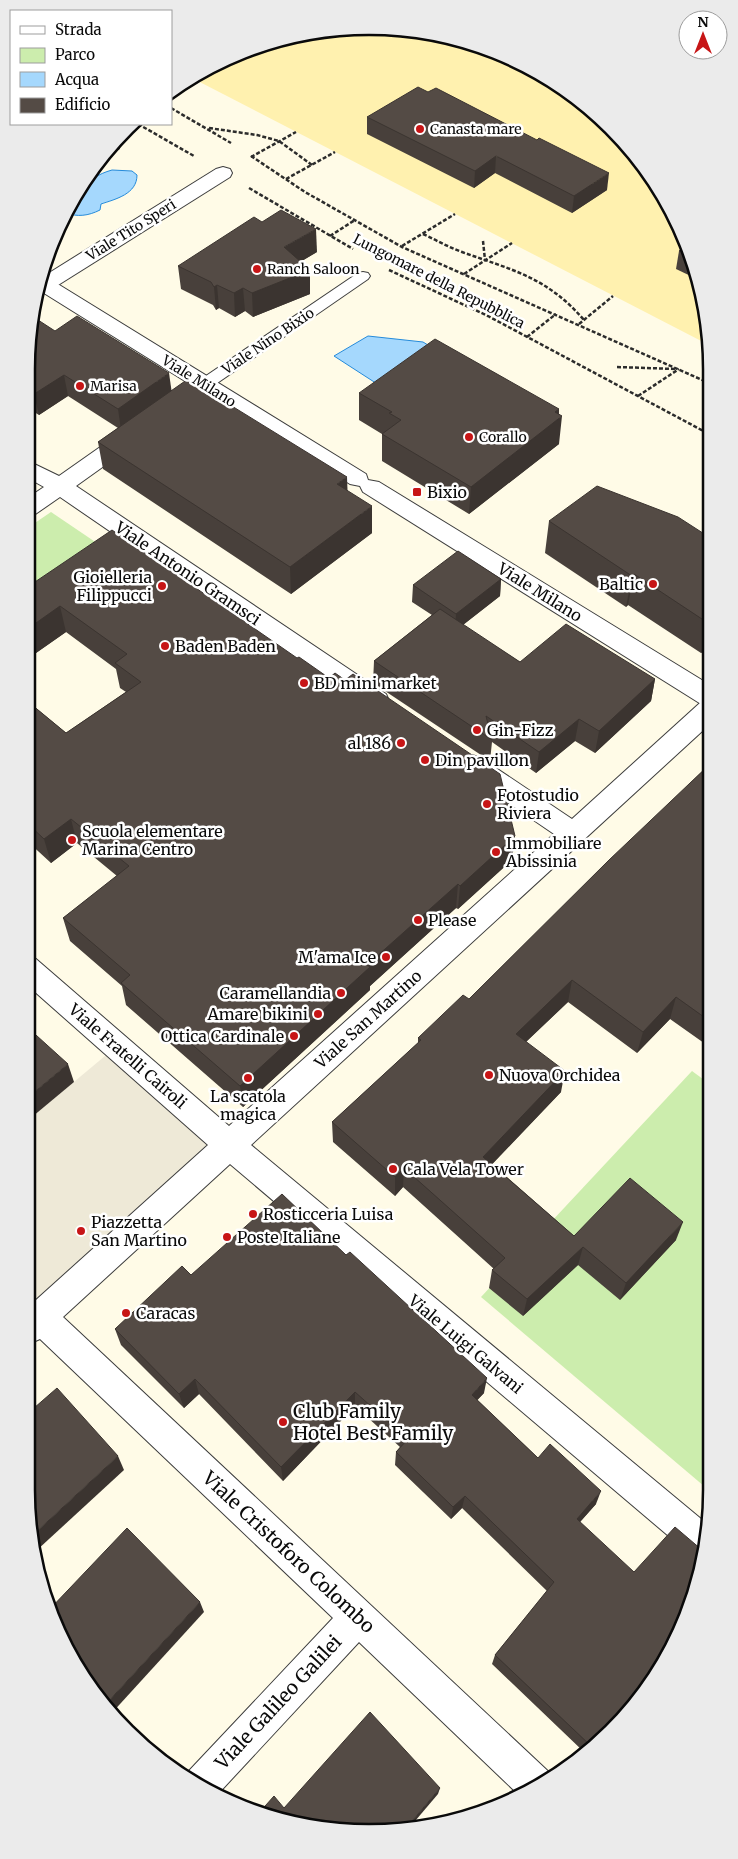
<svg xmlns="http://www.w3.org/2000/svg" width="738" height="1859" font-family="Merriweather,serif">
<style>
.green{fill:#ccedad}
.sand{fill:#fff1af}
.plaza{fill:#eee9d7}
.water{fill:#a5d8fd;stroke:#258bdb}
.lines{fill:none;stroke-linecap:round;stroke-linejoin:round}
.service-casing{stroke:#3d3d3d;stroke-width:2}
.minor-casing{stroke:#3d3d3d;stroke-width:2}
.tertiary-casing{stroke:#3d3d3d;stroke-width:2}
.path{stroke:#2c2c2c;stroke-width:2.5;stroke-dasharray:4 2;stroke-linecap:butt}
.service{fill:#fff;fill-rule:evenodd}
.minor{fill:#fff;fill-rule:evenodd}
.tertiary{fill:#fff;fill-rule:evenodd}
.wall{fill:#48403b}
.shaded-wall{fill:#3b3430}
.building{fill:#544b45;stroke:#3b3430}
.poi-dot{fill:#c71516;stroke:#fff;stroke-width:2}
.labels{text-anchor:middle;stroke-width:5;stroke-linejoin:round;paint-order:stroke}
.far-poi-label{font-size:14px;fill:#0a0a0a;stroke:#fff;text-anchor:start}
.far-street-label{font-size:14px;fill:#0a0a0a;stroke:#fff}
.poi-label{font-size:16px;fill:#0a0a0a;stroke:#fff;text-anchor:start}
.street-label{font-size:16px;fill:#0a0a0a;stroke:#fff}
.near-poi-label{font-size:19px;fill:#0a0a0a;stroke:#fff;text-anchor:start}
.near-street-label{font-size:19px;fill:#0a0a0a;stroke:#fff}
.rim{fill:none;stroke:#0a0a0a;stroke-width:2.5}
</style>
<rect width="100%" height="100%" fill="#fffbe7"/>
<g class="green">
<polygon points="51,512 116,556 54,598 26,578 26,529"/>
<polygon points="692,1071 711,1085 711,1492 481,1297"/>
</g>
<polygon class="sand" points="346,27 413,29 479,44 559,84 627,143 686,238 709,324 709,345 192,78 217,62 280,38"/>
<polygon class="plaza" points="117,1046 229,1145 26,1330 26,1122"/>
<g class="water">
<path d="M112 170 132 171 137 175C137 194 116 199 101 204L100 210C88 216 78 217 65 213L74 195 81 193C88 180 98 174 112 170Z"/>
<polygon points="368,336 423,342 441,353 385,389 334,356"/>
</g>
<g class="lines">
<defs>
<polygon id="service" points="363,272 368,273 370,276 368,279 210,388 200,388 197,384 200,380 358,273"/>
<g id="minor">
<polygon points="223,167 230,169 232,173 230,177 47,292 39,294 41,278 216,169"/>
<polygon points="131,429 139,431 142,436 139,441 76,486 386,694 389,701 386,708 377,710 368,708 60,497 34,515 26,518 26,499 44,487 26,477 26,460 59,476 123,431"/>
<polygon points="710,700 710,724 251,1145 706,1523 700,1559 691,1555 230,1164 63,1317 551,1774 553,1778 520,1796 359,1642 217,1795 198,1787 185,1776 186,1774 333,1618 40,1339 26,1345 26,1309 208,1145 26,984 26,955 36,959 229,1126 554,834 463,772 459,765 463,758 472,755 481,758 572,819 701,702"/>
</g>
<polygon id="tertiary" points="42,276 48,278 366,474 368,480 379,482 710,685 710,706 701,704 363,492 360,486 350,484 39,290"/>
</defs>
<use href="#service" class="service-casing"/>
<use href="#minor" class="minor-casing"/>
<use href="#tertiary" class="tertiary-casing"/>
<g class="path">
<polyline points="171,108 231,143"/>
<polyline points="138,124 194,156"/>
<polyline points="209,128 257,135 279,141 312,165"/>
<polyline points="251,156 305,192 402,247 709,383"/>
<polyline points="251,157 296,132"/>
<polyline points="286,179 335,152"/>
<polyline points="249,188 353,249"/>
<path d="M423 234C436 240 448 247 462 252 512 270 547 277 584 320"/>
<polyline points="330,236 355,220"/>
<polyline points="483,241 485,260"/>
<polyline points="402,246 455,214"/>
<polyline points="389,270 488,316 709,434"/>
<polyline points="464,274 512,243"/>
<polyline points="579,324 613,296"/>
<polyline points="527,337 556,314"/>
<polyline points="617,367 676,369"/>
<polyline points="638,396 679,369"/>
</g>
<use href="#service" class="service"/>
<use href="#minor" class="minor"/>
<use href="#tertiary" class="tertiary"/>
</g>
<g class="wall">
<polygon points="367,117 607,190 572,213 495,173 474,188 367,134"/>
<polygon points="687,245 697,279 676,269 679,251"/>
<polygon points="317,252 300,262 310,294 253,317 245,311 235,317 219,308 216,310 213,305 181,289 178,266"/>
<polygon points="55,331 171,391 347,490 372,533 291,594 103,469 98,442 118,428 68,396 39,415 26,407 26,369"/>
<polygon points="359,393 559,409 559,444 469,514 382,461 382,434 359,420"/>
<polygon points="549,521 709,537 710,648 708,648 701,653 628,605 626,607 545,553"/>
<polygon points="501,579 500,596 463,625 520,662 655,679 651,701 595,753 575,741 536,773 492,742 490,761 373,683 374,661 432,615 412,602 413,585"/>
<polygon points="26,588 515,836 512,860 458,909 456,908 370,986 370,990 243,1107 126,1005 122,986 70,941 63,918 117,876 77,843 51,863 26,840 26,700 66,733 126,692 120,688 116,669 66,632 26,660"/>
<polygon points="710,764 711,1048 670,1019 637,1053 568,1002 526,1042 561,1092 492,1164 574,1236 676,1240 620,1300 578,1265 523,1316 489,1288 492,1270 494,1269 403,1187 395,1196 333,1142 332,1122 418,1043 418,1038 469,999"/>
<polygon points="191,1275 484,1393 477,1400 538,1458 596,1504 580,1522 641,1699 584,1752 492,1664 495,1655 547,1591 462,1508 451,1519 395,1465 396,1452 400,1447 355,1406 283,1481 199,1394 184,1408 121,1345 115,1329"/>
</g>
<g class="shaded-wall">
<polygon points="118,136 120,149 99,161 111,143"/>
<polygon points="496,156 495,173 474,188 475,171"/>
<polygon points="609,173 607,190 572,213 574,196"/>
<polygon points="316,229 317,252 285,271 284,247"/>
<polygon points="310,270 310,294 253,317 252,293"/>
<polygon points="217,285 219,308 216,310 214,287"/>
<polygon points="243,288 245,311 235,317 234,293"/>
<polygon points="169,373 172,394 121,430 118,409"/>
<polygon points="64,375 68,396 39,415 34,394"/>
<polygon points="559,409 558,419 562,416 559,444 469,514 471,487"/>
<polygon points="347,477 348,504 337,484"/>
<polygon points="372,506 372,533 291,594 290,567"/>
<polygon points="634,574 628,605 626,607 632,576"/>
<polygon points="501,579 500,596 455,631 456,614"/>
<polygon points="60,606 66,632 26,660 26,630"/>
<polygon points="710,622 710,643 708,648 701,653 708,623"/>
<polygon points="655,679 651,701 595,753 599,731"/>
<polygon points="579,719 575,741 536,773 539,752"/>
<polygon points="71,819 77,843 51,863 44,839"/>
<polygon points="515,836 512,860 458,909 460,886"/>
<polygon points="458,884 456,908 370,986 370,990 243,1107 240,1086 367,965"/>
<polygon points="572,980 568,1002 512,1055 516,1034"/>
<polygon points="676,997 670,1019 637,1053 643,1032"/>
<polygon points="68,1064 74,1082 26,1122 26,1099"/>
<polygon points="565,1071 561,1092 481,1176 483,1157"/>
<polygon points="404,1168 403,1187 395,1196 395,1177"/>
<polygon points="683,1222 676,1240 620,1300 626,1283"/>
<polygon points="583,1247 578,1265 523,1316 527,1299"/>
<polygon points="487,1378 484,1393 469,1409 472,1395"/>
<polygon points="195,1379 199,1394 184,1408 179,1394"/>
<polygon points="355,1392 355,1406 283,1481 281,1467"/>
<polygon points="118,1456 124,1470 36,1551 34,1534"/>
<polygon points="601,1491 596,1504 572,1531 577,1519"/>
<polygon points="465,1496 462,1508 451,1519 453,1507"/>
<polygon points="200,1602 204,1612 110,1715 104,1706"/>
<polygon points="440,1788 438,1794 410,1827 407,1827"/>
</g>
<g class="building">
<polygon points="418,87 428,92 436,88 537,140 539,138 609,173 574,196 496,156 475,171 367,117"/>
<polygon points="281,210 316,229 284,247 310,270 252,293 243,288 234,293 217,285 214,287 211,282 178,266 254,217 262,222"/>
<polygon points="687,245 691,257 679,251"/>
<polygon points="77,316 169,373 118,409 64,375 34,394 26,389 26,369 35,318 55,331"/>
<polygon points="435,339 559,409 555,412 562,416 471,487 382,434 401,420 389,413 392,412 359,393"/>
<polygon points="188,379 347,477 337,484 372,506 290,567 98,442"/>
<polygon points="597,486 678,517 709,537 710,622 708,623 634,574 632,576 549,521"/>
<polygon points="112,530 297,658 299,657 329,678 335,673 345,680 353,674 500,774 515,836 460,886 458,884 367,965 370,967 240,1086 121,983 130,975 63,918 129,866 71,819 44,839 26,822 26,700 66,733 141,682 115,663 127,654 60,606 26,630 26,588"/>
<polygon points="458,551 501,579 456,614 413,585"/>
<polygon points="440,609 520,662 566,624 655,679 599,731 579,719 539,752 486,716 492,740 374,661"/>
<polygon points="710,764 711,1022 676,997 643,1032 572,980 516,1034 565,1071 483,1157 574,1236 630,1178 683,1222 626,1283 583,1247 527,1299 492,1270 505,1258 404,1168 395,1177 332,1122 421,1040 418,1038 463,995 469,999 609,860"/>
<polygon points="26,1026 68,1064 26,1099"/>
<polygon points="282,1194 346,1255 350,1252 487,1378 472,1395 538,1458 550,1444 601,1491 577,1519 634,1572 675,1527 702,1550 694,1600 641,1699 591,1746 495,1655 554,1582 465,1496 453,1507 396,1452 408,1439 355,1392 281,1467 195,1379 179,1394 115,1329 182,1266 191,1275"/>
<polygon points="57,1388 118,1456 34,1534 26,1490 26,1415"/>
<polygon points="127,1528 200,1602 104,1706 72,1661 49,1610"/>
<polygon points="370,1712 440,1788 407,1827 324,1830 258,1814 274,1796 284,1808"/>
</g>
<g class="poi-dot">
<circle cx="420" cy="129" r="5"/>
<circle cx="257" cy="269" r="5"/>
<circle cx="80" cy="386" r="5"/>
<circle cx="469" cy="437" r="5"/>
<rect x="412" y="487" width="10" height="10" rx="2.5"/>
<circle cx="653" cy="584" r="5"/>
<circle cx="162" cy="586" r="5"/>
<circle cx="165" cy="646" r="5"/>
<circle cx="304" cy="683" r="5"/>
<circle cx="477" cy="730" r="5"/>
<circle cx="401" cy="743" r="5"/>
<circle cx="425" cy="760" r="5"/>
<circle cx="487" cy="804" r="5"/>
<circle cx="72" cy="840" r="5"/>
<circle cx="496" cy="852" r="5"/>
<circle cx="418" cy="920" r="5"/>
<circle cx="386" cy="957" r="5"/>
<circle cx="341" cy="993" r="5"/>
<circle cx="318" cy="1014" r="5"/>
<circle cx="294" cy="1036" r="5"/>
<circle cx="489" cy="1075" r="5"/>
<circle cx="248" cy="1078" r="5"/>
<circle cx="393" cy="1169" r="5"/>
<circle cx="253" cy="1214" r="5"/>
<circle cx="81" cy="1231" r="5"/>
<circle cx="227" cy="1237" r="5"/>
<circle cx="126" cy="1313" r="5"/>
<circle cx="283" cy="1422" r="5"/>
</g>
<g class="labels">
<g class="far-poi-label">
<text x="430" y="134">Canasta mare</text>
<text x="267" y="274">Ranch Saloon</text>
<text x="90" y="391">Marisa</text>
<text x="479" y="442">Corallo</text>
</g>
<g class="far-street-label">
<text transform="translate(131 230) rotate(-32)" y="5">Viale Tito Speri</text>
<text transform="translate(439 281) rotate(27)" y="5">Lungomare della Repubblica</text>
<text transform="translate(268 341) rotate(-34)" y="5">Viale Nino Bixio</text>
<text transform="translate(199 381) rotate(32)" y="5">Viale Milano</text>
</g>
<g class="poi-label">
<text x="427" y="498">Bixio</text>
<text x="152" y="583" text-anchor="end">Gioielleria<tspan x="152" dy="18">Filippucci</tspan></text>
<text x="643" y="590" text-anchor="end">Baltic</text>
<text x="175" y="652">Baden Baden</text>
<text x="314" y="689">BD mini market</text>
<text x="487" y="736">Gin-Fizz</text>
<text x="391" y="749" text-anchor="end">al 186</text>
<text x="435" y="766">Din pavillon</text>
<text x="497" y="801">Fotostudio<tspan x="497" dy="18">Riviera</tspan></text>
<text x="82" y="837">Scuola elementare<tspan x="82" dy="18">Marina Centro</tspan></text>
<text x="506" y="849">Immobiliare<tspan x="506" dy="18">Abissinia</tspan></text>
<text x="428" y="926">Please</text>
<text x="376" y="963" text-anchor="end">M'ama Ice</text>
<text x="331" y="999" text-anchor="end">Caramellandia</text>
<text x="308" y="1020" text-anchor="end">Amare bikini</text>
<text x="284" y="1042" text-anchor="end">Ottica Cardinale</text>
<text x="499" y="1081">Nuova Orchidea</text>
<text x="248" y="1102" text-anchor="middle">La scatola<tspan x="248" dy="18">magica</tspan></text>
<text x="403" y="1175">Cala Vela Tower</text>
<text x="263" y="1220">Rosticceria Luisa</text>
<text x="91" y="1228">Piazzetta<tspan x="91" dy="18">San Martino</tspan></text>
<text x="237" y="1243">Poste Italiane</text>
<text x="136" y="1319">Caracas</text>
</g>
<g class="street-label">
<text transform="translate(188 573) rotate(34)" y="6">Viale Antonio Gramsci</text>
<text transform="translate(540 592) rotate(32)" y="6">Viale Milano</text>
<text transform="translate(368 1019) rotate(-42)" y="6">Viale San Martino</text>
<text transform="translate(128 1056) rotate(41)" y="6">Viale Fratelli Cairoli</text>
<text transform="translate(466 1344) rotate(40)" y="6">Viale Luigi Galvani</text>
</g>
<g class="near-poi-label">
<text x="293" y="1418">Club Family<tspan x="293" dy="22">Hotel Best Family</tspan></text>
</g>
<g class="near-street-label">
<text transform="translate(289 1552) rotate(43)" y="7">Viale Cristoforo Colombo</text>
<text transform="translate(278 1702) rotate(-47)" y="7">Viale Galileo Galilei</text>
</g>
</g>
<path d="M0 0H738V1859H0ZM369 35H369A334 334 0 0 1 703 369V1490A334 334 0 0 1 369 1824H369A334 334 0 0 1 35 1490V369A334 334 0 0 1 369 35Z" fill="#ebebeb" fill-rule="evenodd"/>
<path class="rim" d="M369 35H369A334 334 0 0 1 703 369V1490A334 334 0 0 1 369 1824H369A334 334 0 0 1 35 1490V369A334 334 0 0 1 369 35Z"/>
<rect x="10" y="10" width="162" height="115" fill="#ffffff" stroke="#9d9d9d"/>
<rect x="20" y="26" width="25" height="8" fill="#ffffff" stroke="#9d9d9d"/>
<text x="55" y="35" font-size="15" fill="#0a0a0a">Strada</text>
<rect x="20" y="48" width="25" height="15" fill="#ccedad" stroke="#9d9d9d"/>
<text x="55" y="60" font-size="15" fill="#0a0a0a">Parco</text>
<rect x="20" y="72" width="25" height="15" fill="#a5d8fd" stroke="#9d9d9d"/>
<text x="55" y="85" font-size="15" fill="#0a0a0a">Acqua</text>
<rect x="20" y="98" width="25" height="15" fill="#544b45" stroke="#9d9d9d"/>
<text x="55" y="110" font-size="15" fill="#0a0a0a">Edificio</text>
<g transform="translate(703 35)"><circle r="24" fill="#ffffff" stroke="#9d9d9d"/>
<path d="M0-4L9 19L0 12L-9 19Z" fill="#c71516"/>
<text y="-8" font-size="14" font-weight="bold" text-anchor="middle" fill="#0a0a0a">N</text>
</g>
</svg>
